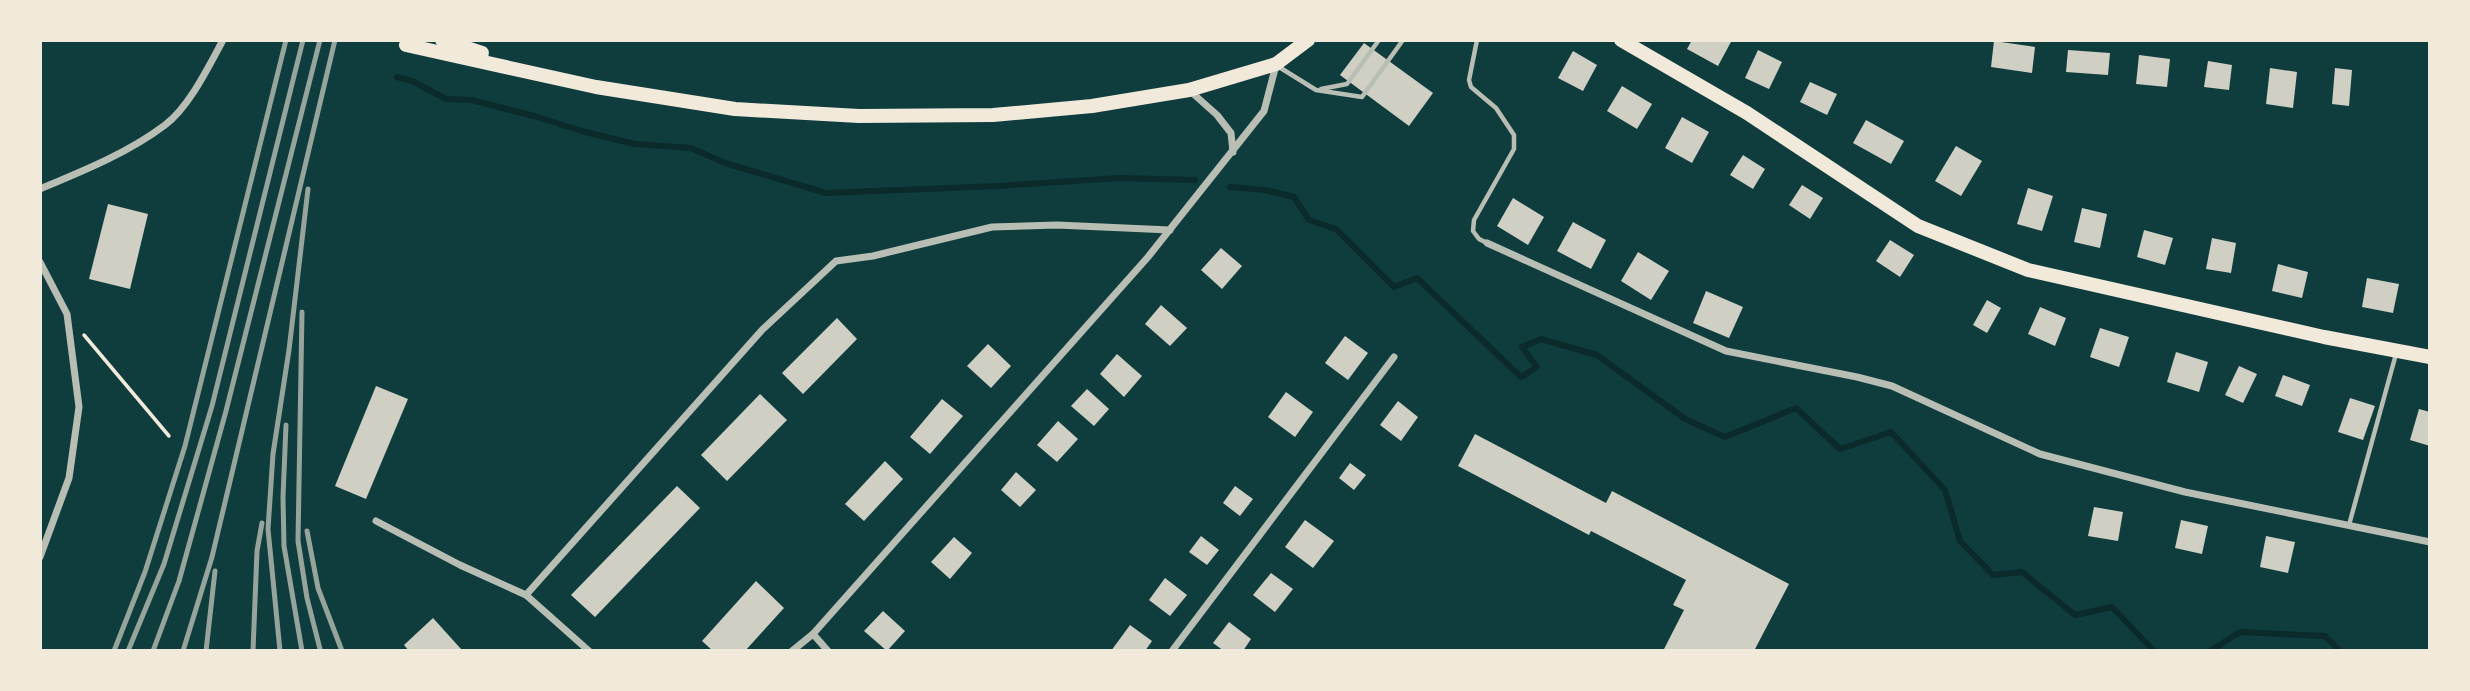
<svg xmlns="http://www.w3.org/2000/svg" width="2470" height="691" font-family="'Fira Sans',sans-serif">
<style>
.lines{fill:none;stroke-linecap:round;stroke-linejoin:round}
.stream{stroke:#0a2a2b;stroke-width:6}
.building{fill:#cfcfc3}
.path{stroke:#f1e9da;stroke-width:3.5}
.service{stroke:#b8beb3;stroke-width:4.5}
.minor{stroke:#b8beb3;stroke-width:7}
.secondary{stroke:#f1e9da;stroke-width:14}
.rail{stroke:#97a49c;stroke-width:5}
</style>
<rect width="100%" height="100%" fill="#0f3d3e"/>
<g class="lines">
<g class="stream">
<polyline points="397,77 412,81 446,99 472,100 534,116 585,132 635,144 691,148 725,163 826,193 999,186 1119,178 1195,180"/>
<polyline points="1230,187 1265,190 1294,197 1309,220 1336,229 1394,287 1417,278 1521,377 1537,367 1522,347 1541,339 1597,355 1685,419 1725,437 1796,408 1840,449 1891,432 1945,490 1960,541 1993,575 2022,572 2075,615 2112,607 2154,651"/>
<polyline points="2210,651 2240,632 2325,636 2340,651"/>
</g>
</g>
<g class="building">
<polygon points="1692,40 1732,40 1718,66 1687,49"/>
<polygon points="1994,41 2035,47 2032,73 1991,67"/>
<polygon points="1364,43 1433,93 1409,126 1340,75"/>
<polygon points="1758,50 1782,62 1769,89 1745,78"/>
<polygon points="2068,50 2110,53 2108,75 2066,72"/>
<polygon points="1573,51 1597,65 1583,91 1558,78"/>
<polygon points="2139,55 2170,59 2167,87 2136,84"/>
<polygon points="2208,61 2232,65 2229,90 2204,87"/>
<polygon points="2270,68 2297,72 2293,108 2266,104"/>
<polygon points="2335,68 2352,70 2349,106 2332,104"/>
<polygon points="1810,82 1837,94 1827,115 1800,102"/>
<polygon points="1622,86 1652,104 1637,129 1607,111"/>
<polygon points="1682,117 1709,132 1692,163 1665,148"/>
<polygon points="1866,120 1904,141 1891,164 1853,143"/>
<polygon points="1956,146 1982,161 1961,196 1935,181"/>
<polygon points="1743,155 1765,169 1753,189 1730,175"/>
<polygon points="1802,185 1823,198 1810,219 1789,205"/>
<polygon points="2028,188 2053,196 2042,231 2017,224"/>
<polygon points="1513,198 1544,217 1528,245 1497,226"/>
<polygon points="108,204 148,214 130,289 89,279"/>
<polygon points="2082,208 2107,214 2100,248 2074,242"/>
<polygon points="1573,222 1606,240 1591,269 1557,251"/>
<polygon points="2144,230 2173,238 2165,265 2137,257"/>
<polygon points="2212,238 2236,243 2231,273 2206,269"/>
<polygon points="1890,240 1914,255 1900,277 1876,261"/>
<polygon points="1221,248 1242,266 1222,289 1201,270"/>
<polygon points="1638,252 1669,271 1651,300 1621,281"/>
<polygon points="2278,264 2308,272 2302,298 2272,291"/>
<polygon points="2367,278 2399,284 2393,313 2362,307"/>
<polygon points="1706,291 1743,307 1729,338 1693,323"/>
<polygon points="1987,300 2001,308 1987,333 1973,325"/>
<polygon points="1161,305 1187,328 1170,346 1145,324"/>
<polygon points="2040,307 2066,318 2055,346 2028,334"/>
<polygon points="837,318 857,339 803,394 782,373"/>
<polygon points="2100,328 2129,337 2119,367 2090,357"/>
<polygon points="1345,336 1368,353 1348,380 1325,363"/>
<polygon points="988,344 1011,366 991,388 967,366"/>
<polygon points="2176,352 2208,362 2199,392 2167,382"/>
<polygon points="1117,354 1142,376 1124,397 1100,374"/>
<polygon points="2239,366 2257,374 2243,403 2225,395"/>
<polygon points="2283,375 2310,385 2302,406 2275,396"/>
<polygon points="376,386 408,399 366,499 335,486"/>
<polygon points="1087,389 1109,409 1094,426 1071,406"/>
<polygon points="1286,392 1313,412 1295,437 1268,417"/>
<polygon points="760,394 787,420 727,481 701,455"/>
<polygon points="2350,398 2375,406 2363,440 2338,432"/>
<polygon points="942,399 963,416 930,454 910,437"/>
<polygon points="1398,401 1418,417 1401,441 1380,425"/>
<polygon points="2419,409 2430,412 2430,446 2410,440"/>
<polygon points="1058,421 1078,439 1057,462 1037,445"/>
<polygon points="1475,434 1606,503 1612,491 1789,584 1754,651 1663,651 1684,610 1673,605 1686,580 1591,531 1589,535 1458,466"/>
<polygon points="885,461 903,479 864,521 845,504"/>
<polygon points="1350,463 1366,475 1354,490 1339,478"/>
<polygon points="1016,472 1036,490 1020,507 1001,490"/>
<polygon points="677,486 700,508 595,617 571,595"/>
<polygon points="1235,486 1253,499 1240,516 1223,503"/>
<polygon points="2094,507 2123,512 2118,541 2088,536"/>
<polygon points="1305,520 1334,541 1313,568 1285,547"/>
<polygon points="2181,520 2208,526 2202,554 2175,548"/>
<polygon points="1201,536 1219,550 1207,565 1189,552"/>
<polygon points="2266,536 2295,542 2288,573 2260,567"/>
<polygon points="954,537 972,553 950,579 931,562"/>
<polygon points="1271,573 1293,589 1275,612 1253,595"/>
<polygon points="1165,578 1187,595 1170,616 1149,600"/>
<polygon points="756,581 784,608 745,651 713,651 702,641"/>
<polygon points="883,611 905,631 887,651 864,631"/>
<polygon points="433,618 461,649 460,651 409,651 404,645"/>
<polygon points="1229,622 1251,639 1243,651 1224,651 1213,643"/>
<polygon points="1130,625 1152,641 1145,651 1111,651"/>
</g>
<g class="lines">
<polyline class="path" points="84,335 169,436"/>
<g class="service">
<polyline points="1477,40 1469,80 1471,87 1496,108 1514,135 1514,149 1474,220 1473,231 1479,239 1487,243"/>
<polyline points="1279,67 1316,90 1362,97 1403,40"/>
<polyline points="1321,89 1347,84 1379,40"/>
<polyline points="2349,525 2396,354"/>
</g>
<g class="minor">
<polyline points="1189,90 1217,115 1231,133 1233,152"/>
<path d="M40 189C83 171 128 153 165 125 189 107 209 66 223 40"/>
<polyline points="1487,243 1726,351 1857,377 1892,386 2040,454 2185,492 2430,542"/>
<polyline points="40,262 67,314 79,407 69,478 40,557"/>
<polyline points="376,521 460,565 526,595 589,651"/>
<polyline points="526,595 762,330 836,261 873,256 992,227 1057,225 1170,230"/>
<polyline points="813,634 828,651"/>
<polyline points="792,651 813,634 1148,257 1264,111 1276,65"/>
<polyline points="1172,651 1394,357"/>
</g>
<g class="secondary">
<polyline points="442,40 482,53"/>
<polyline points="1621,40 1747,113 1918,226 2028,270 2324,337 2430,357"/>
<polyline points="406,45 596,87 735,109 859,116 993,115 1092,106 1189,90 1276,64 1308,40"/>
</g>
<g class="rail">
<polyline points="302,312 298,541 307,598 320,649"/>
<polyline points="286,425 283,497 284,546 302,651"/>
<polyline points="307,531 318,588 342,651"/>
<polyline points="114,651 145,572 185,446 286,40"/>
<polyline points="128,651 164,564 212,406 303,40"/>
<polyline points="153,651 179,581 226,411 320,40"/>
<polyline points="183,651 212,557 335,40"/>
<polyline points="206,651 215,571"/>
<polyline points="253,651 257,551 262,523"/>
<polyline points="280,651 268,529 273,454 289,350 308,189"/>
</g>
</g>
<rect width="2470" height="691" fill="none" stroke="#f1e9da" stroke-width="84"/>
</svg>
